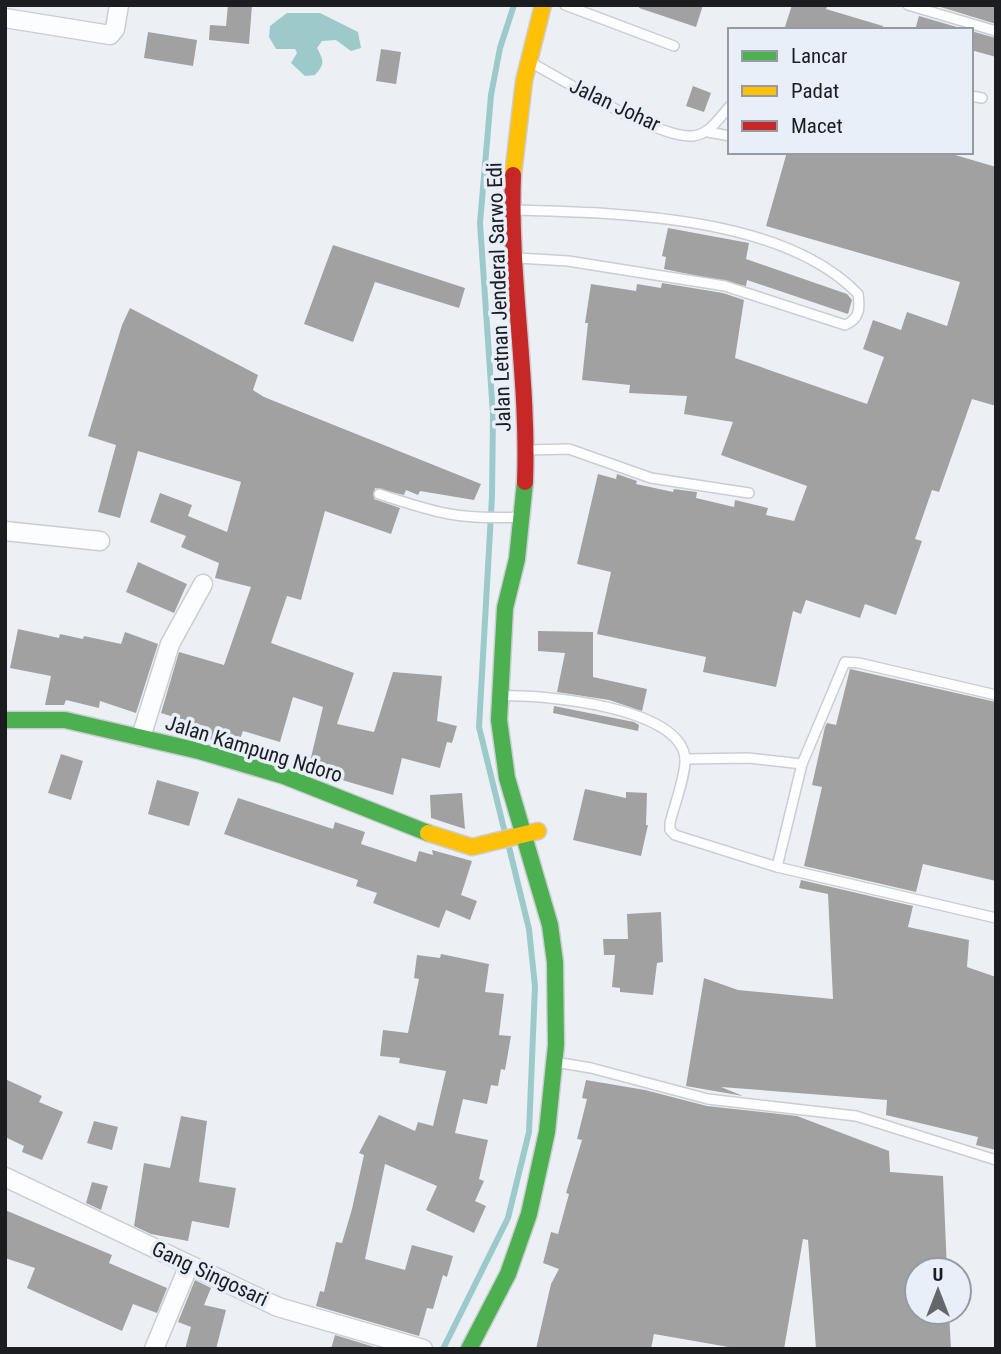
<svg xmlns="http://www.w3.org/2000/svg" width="1001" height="1354" font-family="'Roboto Condensed',sans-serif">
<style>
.water{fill:#9cc9ca}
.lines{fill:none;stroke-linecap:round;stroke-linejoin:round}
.stream{stroke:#9cc9ca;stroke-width:6}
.building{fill:#a1a1a2}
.lane-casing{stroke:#cacdd1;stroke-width:12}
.street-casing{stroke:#cacdd1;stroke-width:21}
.fast-casing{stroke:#cacdd1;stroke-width:19}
.slow-casing{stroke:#cacdd1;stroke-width:19}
.jam-casing{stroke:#cacdd1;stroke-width:19}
.lane{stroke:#fcfdfe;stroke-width:9}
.street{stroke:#fcfdfe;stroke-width:18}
.fast{stroke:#4caf50;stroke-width:16}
.slow{stroke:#ffc107;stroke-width:16}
.jam{stroke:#c62828;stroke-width:16}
.labels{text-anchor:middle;stroke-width:7;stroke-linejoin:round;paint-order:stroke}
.street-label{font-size:21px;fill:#1b1d21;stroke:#e8eff9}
</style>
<rect width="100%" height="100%" fill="#ecf0f5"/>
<path class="water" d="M287 13H320L358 32 361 48 351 51 336 40 322 41 317 48C324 61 325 64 315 75L305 76 291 63 297 53 295 49H276L269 37 270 26Z"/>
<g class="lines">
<g class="stream">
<polyline points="505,833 479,727 492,496 493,414 480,223 491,95 500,48 514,5"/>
<polyline points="443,1349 508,1218 529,1132 535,986 529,929 508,843"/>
</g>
</g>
<g class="building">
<polygon points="228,5 252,5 249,44 209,40 210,25 226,26"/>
<polygon points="640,5 703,5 696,27 639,8"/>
<polygon points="792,5 828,5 826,9 883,26 882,30 784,30"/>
<polygon points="934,5 996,5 996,24"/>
<polygon points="919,16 967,30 915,30"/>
<polygon points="971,31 996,38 996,57 971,50"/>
<polygon points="148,32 197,40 193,66 144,58"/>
<polygon points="381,49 401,52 396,84 376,81"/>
<polygon points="693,86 711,93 704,112 686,106"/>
<polygon points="787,152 945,152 996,167 996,406 972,399 939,492 932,490 915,539 922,541 896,615 865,604 860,618 806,600 801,614 793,611 776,687 703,672 706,657 597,634 611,572 577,564 598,474 616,479 617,474 637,481 636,484 673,492 674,489 697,492 696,498 734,507 735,500 768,508 766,515 794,521 807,486 721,455 733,422 684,414 687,396 629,393 630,385 582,380 588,323 585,323 591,284 636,291 637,284 661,288 662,283 723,293 744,300 735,358 867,404 884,357 863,349 873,320 901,330 907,312 947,326 960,282 766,226"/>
<polygon points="668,228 749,243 746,259 847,294 852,300 848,314 747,280 746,286 664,269 666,257 662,256"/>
<polygon points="333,245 465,288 459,308 375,282 353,342 304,324"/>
<polygon points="130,308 258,375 253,390 264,397 481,484 474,500 420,491 418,495 406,490 404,495 375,488 374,499 400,508 391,534 325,511 301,600 287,596 271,643 354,673 337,724 374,732 393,672 442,676 437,721 457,726 452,743 447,742 440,768 402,758 393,795 308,770 323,707 293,697 280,742 243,731 237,747 202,737 206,727 161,713 179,652 224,665 251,587 215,578 219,563 181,547 186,536 150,522 160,493 192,505 188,516 227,532 241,482 138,451 120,518 98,512 116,445 88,436 122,325"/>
<polygon points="138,562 187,584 174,613 126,592"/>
<polygon points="18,629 59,638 60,634 83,639 84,636 121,644 125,632 158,644 136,713 100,701 99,708 66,700 64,705 45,705 51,676 10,668"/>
<polygon points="538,631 593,632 593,677 647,689 642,711 609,700 557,692 565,653 538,651"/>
<polygon points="850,669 996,702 996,881 923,864 916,892 804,866 822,787 812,785 825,727 827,723 836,725"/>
<polygon points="554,706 634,722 639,725 638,731 553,713"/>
<polygon points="61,754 83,761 71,800 48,793"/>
<polygon points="157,780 199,792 189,826 148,814"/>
<polygon points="585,789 626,798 626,792 647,793 646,825 648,825 641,856 573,840"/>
<polygon points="462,793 465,829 431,818 430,795"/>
<polygon points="238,798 333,829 335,822 365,832 361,844 416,862 419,851 433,855 432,850 472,861 461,895 477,901 470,920 446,910 439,928 373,903 377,893 356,886 358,880 224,834"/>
<polygon points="801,880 913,906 908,927 969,940 967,967 996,977 996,1150 976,1145 978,1137 886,1115 887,1100 721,1087 743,1096 686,1086 704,978 738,990 833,999 828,894 799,888"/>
<polygon points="661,912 663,962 657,963 653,995 620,992 620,988 612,987 615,955 604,955 603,939 628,939 627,914"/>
<polygon points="441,954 489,964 485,992 504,994 499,1035 511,1036 505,1070 501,1069 498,1086 491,1085 487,1104 463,1099 455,1133 488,1140 479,1179 484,1181 475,1201 486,1206 474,1233 426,1210 437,1186 385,1164 365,1259 405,1270 412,1245 453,1256 447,1277 443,1275 433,1309 427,1308 419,1336 316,1306 320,1291 324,1292 336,1242 342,1243 352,1209 364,1155 359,1153 379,1115 415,1131 418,1122 433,1126 446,1071 399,1063 400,1058 380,1056 383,1030 408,1033 419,979 414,978 417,955 440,958"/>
<polygon points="5,1079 42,1096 39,1102 63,1112 42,1160 22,1152 24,1146 5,1137"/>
<polygon points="586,1080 645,1090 707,1106 797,1116 889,1151 890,1172 943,1176 947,1270 917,1270 917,1312 949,1312 951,1349 816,1349 808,1240 803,1239 784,1349 740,1349 654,1334 651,1349 536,1349 551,1284 559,1269 543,1263 551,1232 558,1234 569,1194 566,1193 582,1140 577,1139 587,1099 582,1098"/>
<polygon points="181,1116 207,1121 199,1182 236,1188 229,1228 192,1221 188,1241 151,1234 134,1226 144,1163 170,1168"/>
<polygon points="94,1121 118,1127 112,1150 87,1143"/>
<polygon points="92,1182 108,1186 101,1210 86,1203"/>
<polygon points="5,1210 112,1255 109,1263 167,1288 157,1313 133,1304 122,1331 27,1288 35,1268 5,1258"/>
<polygon points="195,1280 211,1288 204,1305 226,1310 216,1349 185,1349 191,1327 178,1322"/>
<polygon points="335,1335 381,1349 331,1349"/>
</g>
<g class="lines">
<defs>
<g id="lane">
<polyline points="565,5 674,46"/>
<polyline points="908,5 996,31"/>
<path d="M530 62C563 80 659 139 693 136 710 134 719 118 730 106"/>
<polyline points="971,96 982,98"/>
<polyline points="708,132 730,136"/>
<path d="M515 210C618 213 782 215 858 294 860 308 860 319 845 325L725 286 568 261 518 258"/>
<polyline points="527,450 569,449 651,478 749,493"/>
<path d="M379 494C436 513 459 520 520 517"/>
<path d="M502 696C542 694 682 707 685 759 686 775 674 806 670 823V830L675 835 777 867 996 918"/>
<polyline points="685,759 748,758 802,764 777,867"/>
<polyline points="802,764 845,662 859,663 996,695"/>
<polyline points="555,1062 591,1068 708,1099 856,1116 996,1160"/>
</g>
<g id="street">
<polyline points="5,18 110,35 115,29 119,5"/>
<polyline points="5,531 100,541"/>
<polyline points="141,737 170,644 203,584"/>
<polyline points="5,1177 278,1307 423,1349"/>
<polyline points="154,1349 189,1265"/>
</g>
<g id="fast">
<polyline points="5,720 65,720 199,751 284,776 428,833"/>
<polyline points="469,1349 508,1274 529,1214 547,1132 556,1045 555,962 550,925 507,778 499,720 505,608 517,559 525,482"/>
</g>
<g id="slow">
<polyline points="513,175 524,81 543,5"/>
<polyline points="428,833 472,847 538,831"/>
</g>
<path id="jam" d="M513 175C509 278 529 379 525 482"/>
</defs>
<use href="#lane" class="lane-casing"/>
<use href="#street" class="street-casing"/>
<use href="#fast" class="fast-casing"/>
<use href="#slow" class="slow-casing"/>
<use href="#jam" class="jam-casing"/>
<use href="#lane" class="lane"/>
<use href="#street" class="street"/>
<use href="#fast" class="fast"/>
<use href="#slow" class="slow"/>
<use href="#jam" class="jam"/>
</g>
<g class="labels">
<g class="street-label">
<text transform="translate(615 105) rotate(25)" y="7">Jalan Johar</text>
<text transform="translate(499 297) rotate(-92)" y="7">Jalan Letnan Jenderal Sarwo Edi</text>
<text transform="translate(254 749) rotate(17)" y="7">Jalan Kampung Ndoro</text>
<text transform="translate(210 1274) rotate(25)" y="7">Gang Singosari</text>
</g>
</g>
<rect width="1001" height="1354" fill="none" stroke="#1b1d21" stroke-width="14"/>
<rect x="728" y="28" width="245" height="126" fill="#e8eff9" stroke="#969ba3" stroke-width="2"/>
<rect x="742" y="51" width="35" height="10" fill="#4caf50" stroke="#969ba3" stroke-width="2"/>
<text x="791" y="63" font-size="21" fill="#1b1d21">Lancar</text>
<rect x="742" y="86" width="35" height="10" fill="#ffc107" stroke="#969ba3" stroke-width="2"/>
<text x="791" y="98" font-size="21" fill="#1b1d21">Padat</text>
<rect x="742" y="121" width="35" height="10" fill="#c62828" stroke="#969ba3" stroke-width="2"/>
<text x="791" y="133" font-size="21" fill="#1b1d21">Macet</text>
<g transform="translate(938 1291)"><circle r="33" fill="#e8eff9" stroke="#969ba3" stroke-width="2"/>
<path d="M0-5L12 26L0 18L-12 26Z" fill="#64676b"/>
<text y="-10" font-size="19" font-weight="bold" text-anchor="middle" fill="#1b1d21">U</text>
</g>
</svg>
